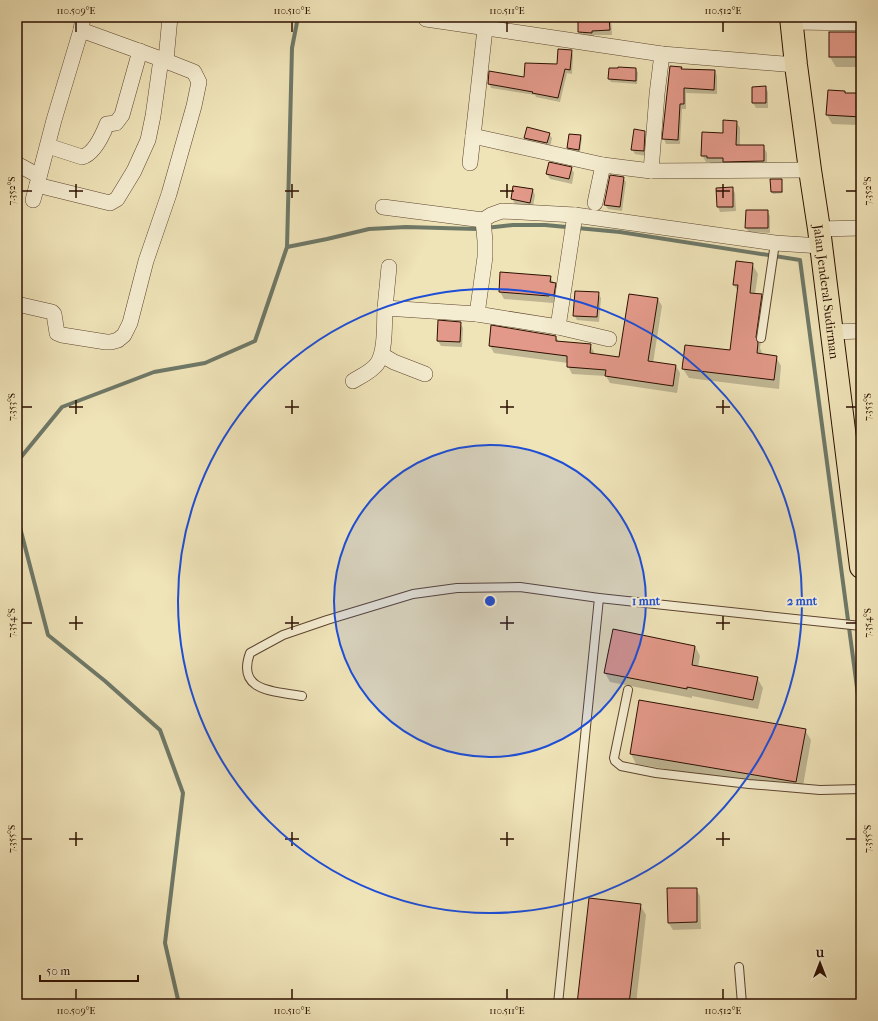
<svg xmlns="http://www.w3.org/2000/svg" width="878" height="1021" font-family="'IM FELL French Canon',serif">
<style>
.shadow{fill:#0003}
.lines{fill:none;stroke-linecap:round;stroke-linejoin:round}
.stream{stroke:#6e7867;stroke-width:4}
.building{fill:#e29989;stroke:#2c0f00}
.service-casing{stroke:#5d442e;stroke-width:10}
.minor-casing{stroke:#5d442e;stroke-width:16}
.primary-casing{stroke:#2c0f00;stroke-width:24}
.service{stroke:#f5edd1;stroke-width:8}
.minor{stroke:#f5edd1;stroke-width:15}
.primary{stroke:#efe3b8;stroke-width:22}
.ticks{fill:none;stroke:#2c0f00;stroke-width:1.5}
.ring{fill:none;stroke:#1d4ed8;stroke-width:2}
.labels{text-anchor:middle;stroke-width:4;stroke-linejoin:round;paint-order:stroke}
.street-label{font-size:13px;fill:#2c0f00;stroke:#f5edd1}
.centre{fill:#1d4ed8;stroke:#f5edd1;stroke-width:2}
.ring-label{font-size:12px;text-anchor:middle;font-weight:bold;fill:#1d4ed8;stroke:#f5edd1;stroke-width:4;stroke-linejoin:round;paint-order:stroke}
.neatline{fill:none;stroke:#2c0f00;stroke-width:1.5}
.ticks-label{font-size:10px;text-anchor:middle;fill:#2c0f00}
</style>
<rect width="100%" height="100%" fill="#efe3b8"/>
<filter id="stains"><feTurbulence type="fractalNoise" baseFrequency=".005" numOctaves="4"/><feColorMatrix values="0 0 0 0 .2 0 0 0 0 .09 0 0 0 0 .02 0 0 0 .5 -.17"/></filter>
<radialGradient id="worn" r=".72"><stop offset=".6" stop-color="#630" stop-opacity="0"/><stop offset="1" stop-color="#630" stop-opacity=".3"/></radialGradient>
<g class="shadow">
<polygon points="529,17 541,17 541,22 531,21"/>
<polygon points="579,17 611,17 612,35 594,35 594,37 581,37 579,32"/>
<polygon points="861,33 861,67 836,67 830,57"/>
<polygon points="571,51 573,55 572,74 567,73 560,102 536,97 535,95 491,88 489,83 525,78 557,65"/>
<polygon points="670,67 681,68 682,70 715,71 717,76 717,94 686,93 686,109 682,109 680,144 666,144 664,139"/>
<polygon points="636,69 638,73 637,84 611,82 609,79"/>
<polygon points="765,87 768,92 768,108 756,108 753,103"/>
<polygon points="845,94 861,94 861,166 858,161 858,125 832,124 827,115"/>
<polygon points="736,122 740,128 740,146 763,146 767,153 767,168 711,164 710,162 706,162 702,155"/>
<polygon points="644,131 647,136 646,156 635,154 632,149"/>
<polygon points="549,134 552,138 550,148 528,143 525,138"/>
<polygon points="580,136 582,138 580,152 569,150 568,148"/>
<polygon points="549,163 571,168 574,173 572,184 550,179 547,174"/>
<polygon points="623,178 626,182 622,211 608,209 605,205"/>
<polygon points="781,180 783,193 773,194 772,192"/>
<polygon points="732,188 735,193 736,211 720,212 718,207 717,189"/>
<polygon points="533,190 535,195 533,207 515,204 512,199"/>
<polygon points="767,211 770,216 770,233 749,232 746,228"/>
<polygon points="752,264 758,274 755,294 761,295 767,305 760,348 763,355 776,357 781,366 779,389 689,378 683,369 730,351 738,291 734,285"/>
<polygon points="550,277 559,291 558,302 553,302 553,303 504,299 500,292"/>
<polygon points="598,293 601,298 599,322 577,320 574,315"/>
<polygon points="630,295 658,299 662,306 653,363 676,366 680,373 677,393 610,383 606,376 572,374 568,366 568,363 494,353 490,346 492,327 556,337 559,342 590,345 594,352 594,354 620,358"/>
<polygon points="439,322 460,323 463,328 462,347 441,346 438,341"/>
<polygon points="695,646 700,656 698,667 757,678 763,688 758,709 692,696 692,698 610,682 605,673"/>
<polygon points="805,730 811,740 802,792 636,764 631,754"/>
<polygon points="696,889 700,896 701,929 673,930 668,922"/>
<polygon points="640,905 646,915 636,1004 578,1004"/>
</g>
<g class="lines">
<g class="stream">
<polyline points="287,247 327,239 369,229 406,227 477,229 513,225 545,225 620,232 800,260 858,695 861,711"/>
<polyline points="17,462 62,407 154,372 205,363 255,341 287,247 292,48 298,17"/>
<polyline points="17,516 48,635 105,681 160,730 183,793 165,943 179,1004"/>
</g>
</g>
<g class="building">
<polygon points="578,17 609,17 610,30 592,31 592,33 578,32"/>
<rect x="829" y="32" width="32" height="25"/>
<polygon points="558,49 572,50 570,70 565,69 558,98 532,93 533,92 488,84 489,71 524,77 525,63 557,64"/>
<polygon points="670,66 682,67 681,69 715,70 714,90 684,88 684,104 680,104 678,140 662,139"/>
<polygon points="618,67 636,68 636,81 608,79 609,68 618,68"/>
<polygon points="766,86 766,103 752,103 752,87"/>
<polygon points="828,90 845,91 845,93 861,93 861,117 826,115"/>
<polygon points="723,120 737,121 736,145 764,145 764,161 723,162 723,158 707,158 707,156 701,156 702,132 723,133"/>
<polygon points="527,127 550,133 547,143 524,138"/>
<polygon points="634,129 645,131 644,151 631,150"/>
<polygon points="569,134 581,135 579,150 567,148"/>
<polygon points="549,162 572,167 569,179 546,174"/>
<polygon points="610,175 624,177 620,207 604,205"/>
<polygon points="770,179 782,179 782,192 771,192"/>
<polygon points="513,186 533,189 530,203 511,199"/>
<polygon points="733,187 733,207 717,207 716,188"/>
<polygon points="746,210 768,210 768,228 745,228"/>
<polygon points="736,261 753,263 750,293 762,294 756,337 758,343 757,353 777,356 774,380 682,369 685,345 730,350 738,285 733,285"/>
<polygon points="500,272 551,276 550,282 556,283 554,295 549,295 549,296 499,292"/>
<polygon points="575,291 599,292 597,317 573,316"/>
<polygon points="629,294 658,298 648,361 676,365 673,386 605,376 606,370 567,367 567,356 489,346 491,325 556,336 556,341 591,344 590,353 619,357"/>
<polygon points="438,320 461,322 460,342 437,341"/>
<polygon points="613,629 695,646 692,665 758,677 753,700 687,687 687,689 604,673"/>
<polygon points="639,700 806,729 796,782 630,754"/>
<polygon points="667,888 697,888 697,922 668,923"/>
<polygon points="589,898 641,904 629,1004 577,1004"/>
</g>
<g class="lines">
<defs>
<g id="service">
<polyline points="761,338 775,243"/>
<polyline points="628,690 614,758 615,761 621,766 656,773 749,784 820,790 861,789"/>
<path d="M302 696C274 691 236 692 250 653L283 635 327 620 413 594 457 588 520 587 599 598 861 626"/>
<polyline points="739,967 742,1004"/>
<polyline points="558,1004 599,598"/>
</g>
<g id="minor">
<polyline points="83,17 81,30 54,120 37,185 110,203 117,199 134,171 148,140 153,116 161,59"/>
<polyline points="426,19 662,54 796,65"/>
<polyline points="792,22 861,23"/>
<polyline points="166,60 170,17"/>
<polyline points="473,136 603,165 651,171 810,170"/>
<path d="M48 146 82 157C94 154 103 134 107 124L116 123 122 115 140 51"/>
<polyline points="470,163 485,29"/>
<polyline points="17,164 39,176"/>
<polyline points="651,171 657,94 662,54"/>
<polyline points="33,200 37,185"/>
<polyline points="595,203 603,165"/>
<polyline points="383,207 483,220"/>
<polyline points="819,229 861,228"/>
<polyline points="17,304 52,312 54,314 57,333 62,335 106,342 111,342 118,340 124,335 130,323 146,261 169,194 194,106 199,82 194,72 161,59 81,30"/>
<polyline points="385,308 389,267"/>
<polyline points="558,327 575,215"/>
<polyline points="832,332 861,331"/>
<polyline points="609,339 558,327 477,314 485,257 485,241 483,220 491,215 502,211 575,215 775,243 821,246"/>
<polyline points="382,355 394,362 425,374"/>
<path d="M353 381C361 376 371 372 377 364 386 351 384 324 385 308L477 314"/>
</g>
<g id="primary">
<path id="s1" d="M791 17 796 65 810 170 819 229 861 567"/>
</g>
</defs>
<use href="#service" class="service-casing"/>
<use href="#minor" class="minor-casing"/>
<use href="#primary" class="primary-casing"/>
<use href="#service" class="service"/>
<use href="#minor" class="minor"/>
<use href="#primary" class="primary"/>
</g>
<path class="ticks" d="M76 22V32M292 22V32M507 22V32M723 22V32M76 184V198M292 184V198M507 184V198M723 184V198M22 191H32M69 191H83M285 191H299M500 191H514M716 191H730M846 191H856M76 400V414M292 400V414M507 400V414M723 400V414M22 407H32M69 407H83M285 407H299M500 407H514M716 407H730M846 407H856M76 616V630M292 616V630M507 616V630M723 616V630M22 623H32M69 623H83M285 623H299M500 623H514M716 623H730M846 623H856M76 832V846M292 832V846M507 832V846M723 832V846M22 839H32M69 839H83M285 839H299M500 839H514M716 839H730M846 839H856M76 989V999M292 989V999M507 989V999M723 989V999"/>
<circle cx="490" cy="601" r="156" fill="#1d4ed8" fill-opacity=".12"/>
<g class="ring">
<circle cx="490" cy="601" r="156"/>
<circle cx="490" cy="601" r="312"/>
</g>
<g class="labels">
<g class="street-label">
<text dy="5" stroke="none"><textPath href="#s1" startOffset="277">Jalan Jenderal Sudirman</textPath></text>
</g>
</g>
<circle cx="490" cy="601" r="6" class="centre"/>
<g class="ring-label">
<text x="646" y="605">1 mnt</text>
<text x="802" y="605">2 mnt</text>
</g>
<rect width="878" height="1021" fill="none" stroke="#efe3b8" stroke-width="44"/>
<g transform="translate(820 963)" stroke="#f5edd1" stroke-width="3" paint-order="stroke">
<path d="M0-3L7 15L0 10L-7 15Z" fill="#2c0f00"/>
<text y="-6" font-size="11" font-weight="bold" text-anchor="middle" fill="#2c0f00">U</text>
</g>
<path d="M40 975v6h98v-6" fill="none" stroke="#2c0f00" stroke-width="2"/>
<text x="46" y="975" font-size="12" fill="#2c0f00" stroke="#f5edd1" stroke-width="3" paint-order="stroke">50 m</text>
<rect x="22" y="22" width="834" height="977" class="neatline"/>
<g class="ticks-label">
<text x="76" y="14">110.509°E</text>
<text x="292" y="14">110.510°E</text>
<text x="507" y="14">110.511°E</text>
<text x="723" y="14">110.512°E</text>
<text transform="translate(11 191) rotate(-90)" y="4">7.352°S</text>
<text transform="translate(867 191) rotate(-90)" y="4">7.352°S</text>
<text transform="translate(11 407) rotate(-90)" y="4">7.353°S</text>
<text transform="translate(867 407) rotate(-90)" y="4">7.353°S</text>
<text transform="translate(11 623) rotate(-90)" y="4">7.354°S</text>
<text transform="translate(867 623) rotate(-90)" y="4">7.354°S</text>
<text transform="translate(11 839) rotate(-90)" y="4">7.355°S</text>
<text transform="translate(867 839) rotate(-90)" y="4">7.355°S</text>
<text x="76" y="1014">110.509°E</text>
<text x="292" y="1014">110.510°E</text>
<text x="507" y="1014">110.511°E</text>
<text x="723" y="1014">110.512°E</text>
</g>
<rect width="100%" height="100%" filter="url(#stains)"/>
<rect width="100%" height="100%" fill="url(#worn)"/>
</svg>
